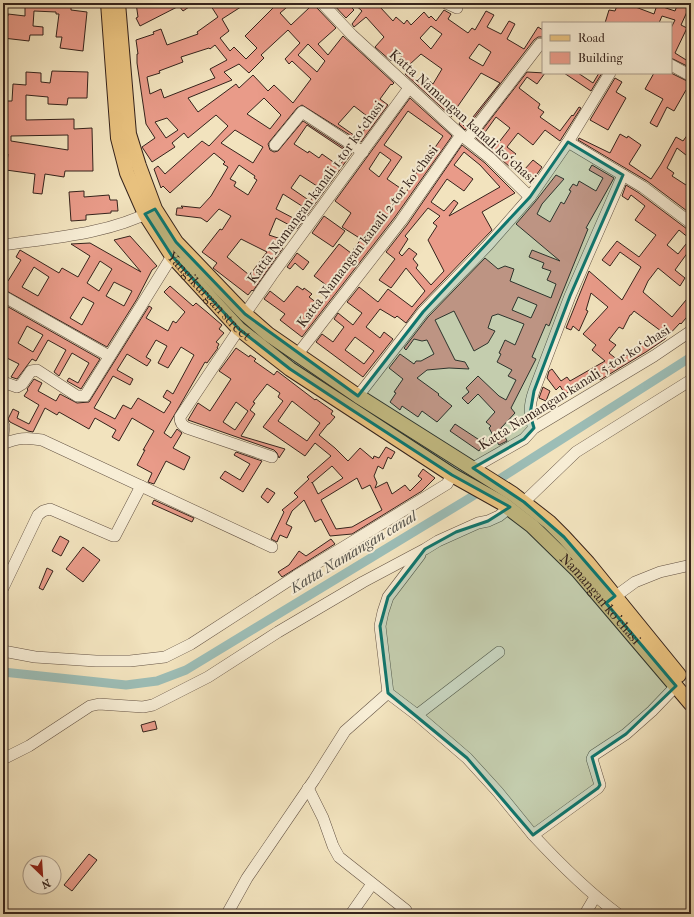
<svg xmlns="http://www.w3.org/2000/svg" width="694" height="917" font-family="'IM FELL French Canon',serif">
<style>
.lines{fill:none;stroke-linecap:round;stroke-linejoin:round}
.canal{stroke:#9cbdb6;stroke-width:9}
.building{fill:#e99b89;stroke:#35231c;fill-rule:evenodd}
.minor-casing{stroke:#645344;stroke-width:12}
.major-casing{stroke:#35231c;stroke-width:16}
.minor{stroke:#f7edd5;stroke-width:11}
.major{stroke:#e9c27f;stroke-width:14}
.marked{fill:#0f766e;fill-opacity:0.2;stroke:#0f766e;stroke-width:3;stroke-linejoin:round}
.labels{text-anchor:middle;stroke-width:4;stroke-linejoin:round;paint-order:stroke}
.street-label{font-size:14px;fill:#35231c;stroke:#f7edd5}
.water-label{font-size:15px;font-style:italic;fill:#54514a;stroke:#f7edd5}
</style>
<rect width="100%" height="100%" fill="#f2e3be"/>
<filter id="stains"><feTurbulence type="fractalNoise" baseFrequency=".005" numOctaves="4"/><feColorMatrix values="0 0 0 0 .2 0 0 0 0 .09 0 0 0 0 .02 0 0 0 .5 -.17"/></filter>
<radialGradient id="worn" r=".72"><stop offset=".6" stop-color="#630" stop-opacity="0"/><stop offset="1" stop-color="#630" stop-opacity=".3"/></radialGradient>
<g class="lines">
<polyline class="canal" points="3,672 126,685 157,681 186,670 468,499 691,357"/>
</g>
<g class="building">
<polygon points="25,3 56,3 71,5 71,10 87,12 83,51 60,48 62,37 56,37 59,14 56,14 56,12 34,11 33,26 43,27 43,35 30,35 29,41 3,38 3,16 8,16 8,14 25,16"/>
<polygon points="136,3 195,3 183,11 179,6 140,26 136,18 138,17"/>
<path d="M209 3H247L222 19 229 31 220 38 230 51 234 47 246 59 257 48 245 36 278 3H292L280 13 291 25 310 7 306 3H315L317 8 336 28 318 44 328 55 343 36 394 83 392 85 391 84 380 99 388 105 361 142 302 105 297 108 270 141 268 144 270 150 274 152 278 151 303 121 352 153 297 229 276 218 269 235 281 239 278 247 283 248 253 291 252 290 248 295 213 268 217 263 202 252 220 229 222 230 231 216 219 209 207 222 201 218 176 215 177 208H183L181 206 200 208 211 196 228 167 223 164 225 162 214 153 170 193 163 186 161 188 154 169 158 166 165 174 202 141 209 146 228 126 216 115 188 138 184 133 172 143 175 147 152 162 142 147 155 138 146 124 137 63V54H138L136 40 154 34 153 32 161 29 167 45 198 34 197 32 218 17ZM288 30 300 43 285 59 289 64 292 61 311 79 293 103 274 85 268 91 253 75 239 88 236 84 198 112 188 98 232 80 224 72 239 64 249 73 264 58 261 55ZM308 44 325 61 317 72 298 55ZM215 45 227 60 210 69 215 78 164 98 161 89 150 94 147 77 160 73 159 71 183 62 181 57 209 48 210 49ZM264 98 281 115 270 129 247 114ZM354 106 372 120 358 138 338 124ZM167 118 178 130 166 138 155 122ZM307 125 349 153 339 166 322 154 319 158 309 151 308 153 294 144ZM235 130 263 147 253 163 221 143ZM239 165 255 176 254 178 257 180 248 195 234 186 236 182 230 179ZM300 175 320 188 310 201 291 188ZM283 194 305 208 297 220 276 209ZM241 239 267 252 252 272 250 271 248 274 227 257Z"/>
<polygon points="332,3 347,3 354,10 346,18"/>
<path d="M353 3H363L367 7 372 3H385L380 7 393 21 396 17 404 24 407 20 411 25 424 12 429 18 431 16 436 21 444 10 451 14 448 19 468 33 472 28 475 30 486 11 494 15 487 27 501 34 509 21 515 24 507 39 524 49 538 27 543 30V36L542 37H538L534 40 465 130 459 124 460 122 465 127 500 83 481 73 451 116 452 117 405 74 411 67 417 72 413 76 424 86 429 80 433 84 442 69 421 54 409 65 398 53 391 61 375 47 384 37 366 17 354 27 352 24 362 11ZM431 26 442 34 431 49 420 38ZM479 44 491 52 483 66 469 58Z"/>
<polygon points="618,3 625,3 654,14 657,5 675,11 678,3 691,3 681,25 687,28 675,53 691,63 691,68 671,58 671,28 675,20 662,16 659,23 605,23 609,10 615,11"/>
<path d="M52 71 88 72 87 98H68L67 105 48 104V97L26 95V120L74 119V129L92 128 93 171H65L64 177 45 174 42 194 33 193 35 174 6 170 8 154H3V101H12L13 84 26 85V72L41 73V82L50 83ZM68 135V150L11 141V136Z"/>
<path d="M527 72 545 73 537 84 527 77 519 88 540 104 538 108 544 112 540 117 560 131 572 115 573 116 579 107 581 108 560 141 545 130 533 145 518 133 507 147 516 154 511 159 524 170 533 160 542 167 530 184 476 138ZM496 117 510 128 496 146 483 135Z"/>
<polygon points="564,73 578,73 593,83 599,73 602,73 591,91"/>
<polygon points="654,73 671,73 691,83 691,93 686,90 674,111 667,107 657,127 650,123 663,99 645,89"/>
<polygon points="615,78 622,82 616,92 626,98 608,130 590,120"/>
<path d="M410 98 452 136 395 217 302 337 280 320 285 314 264 299 270 291 284 302 297 286 303 290 304 288 312 294 309 297 321 306 333 290 314 276 339 244 351 253 361 239 342 227 351 213 335 201ZM408 111 443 136 429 156 432 158 424 169 420 167 415 175 417 177 406 192 387 179 402 157 384 145ZM380 152 391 160 379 177 369 169Z"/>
<polygon points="691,130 691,159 677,148 667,168 674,173 672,176 686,185 691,177 691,193 687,199 691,201 691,214 647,181 578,140 579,138 610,153 620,134 627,138 628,136 641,145 629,164 651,179 661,164 676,137 683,141"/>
<path d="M462 145 485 163 515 193 482 212 492 230 418 307 406 323 397 316 395 318 380 309 366 327 380 338 384 332 393 339 363 377 316 342 322 334 333 342 344 327 334 319 338 313 353 325 362 313 347 302 359 287 378 302 388 289 412 307 425 291 406 268 391 288 379 280 395 259 386 252 407 225ZM464 152 480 165 500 187 449 216 458 203 454 200 444 211 431 202 447 179 464 191 473 179 454 165ZM428 208 440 216 433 223 437 226 428 240 444 271 431 285 416 268 418 265 413 259 417 254 409 248 402 256 399 253 408 239 405 236ZM355 337 374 351 364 364 345 350Z"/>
<path d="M592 165 614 178 586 228 588 229 559 301 549 326 546 324 532 357 536 359 511 408 515 413 501 428 507 441 499 445 495 439 489 428 491 426 486 422 495 412 478 394 468 404 462 398 469 392 466 388 478 376 499 396 506 400 516 380 508 376 512 370 497 362 501 354 499 353 505 340 515 345 524 324 498 314 492 316 488 328 495 331 488 343 474 351 454 311 435 320 455 360 465 362 469 369 449 368 427 370 417 378 439 394 438 395 452 406 437 422 422 411 418 417 402 406 400 410 390 402 396 393 394 392 403 379 389 368 400 354 414 364 416 361H421L434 354 427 340 422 341 414 339 406 350 404 348 428 317 485 258 498 269 505 266 514 269 510 281 551 298 556 284 547 280 551 271 542 268 544 263 529 257 532 250 560 261 516 224 535 202 556 175 564 179 542 204 537 214 550 222 561 202 564 204 571 191 569 190 573 184 577 186 579 181 596 191 603 178 589 170ZM518 297 537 305 531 318 512 310Z"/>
<path d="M626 185 639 193 687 229 691 230V248L675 270 685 278 680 286 658 268 648 281 643 292 672 317 691 294V312L681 324 680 323 665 339 646 352 600 380 597 377 565 394 560 386 556 390 547 378 549 371 552 369 561 381 567 377 570 381 605 361 592 350 596 345 583 334 608 307 591 293 586 310 588 311 579 331 573 326 571 330 566 328 589 271 622 300 641 267 620 252 610 266 602 260 617 241 639 257 656 235 635 220 645 206 631 195 628 200 622 196ZM679 230 690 239 678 254 667 245ZM634 311 661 331 619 361 609 353 616 345 609 340 619 327 623 329 630 315H631Z"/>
<polygon points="84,191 84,197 109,195 110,200 117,200 118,211 111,211 111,213 86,215 86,220 71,221 69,192"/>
<polygon points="324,216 345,231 333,247 312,233"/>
<path d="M130 236 157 266 152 270 137 299 107 347 3 289V278L8 281 21 260 16 257 20 250 59 273 62 268 78 277 90 256 71 244 90 243 141 272 114 240ZM100 261 112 269 99 291 87 283ZM34 267 49 277 38 296 22 287ZM114 282 132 291 124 306 106 296ZM83 297 94 303 82 325 70 318Z"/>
<polygon points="297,253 309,262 303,270 295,263 290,269 287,267"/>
<path d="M170 286 193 306 196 303 208 313 222 325 219 329 224 333 216 342 219 344 217 348H218L207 363 205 362 164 433 171 438 177 429 182 433 173 448 190 457 184 470 166 461 154 484 148 482 152 473 137 465 145 450H143L154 431 132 418 119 441 112 437 116 430 95 418 89 429 59 412 57 415 45 408 33 432 28 431 10 422 8 419 13 409 19 412 17 418 29 424 39 405 24 396 28 390 27 389 34 379 42 383 38 391 56 401 60 394 77 403 89 402 149 306 152 308 146 318 168 331 173 321 176 323 185 312 164 292ZM156 340 167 346 158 363 168 368 181 347 194 355 173 394 167 390 163 397 171 402 164 413 138 398 131 409 123 405 115 419 94 408 113 376 130 385 133 379 117 370 127 354 147 366 151 360 146 357Z"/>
<path d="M3 304 100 359 81 389 67 381 69 378 78 383 89 363 72 353 59 376 54 372 66 350 48 340 36 361 32 359 17 379 11 377 19 364 3 356ZM27 326 43 335 33 352 18 343Z"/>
<path d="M236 348 249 357 250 355 256 359 254 361 274 375 277 371 315 400 316 399 333 411 331 414 335 417 329 424H328L319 435 335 448 348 461 360 448 373 459 374 456 379 458 386 447 395 452 391 459 388 457 383 469 378 466 374 476 377 483 375 488 387 482 392 494 405 485 410 491 422 479 418 476 423 469 435 478 422 491 352 534 330 536 321 519 315 522 304 500 292 511 286 524 292 527 287 538 280 535 277 542 271 539 284 512 282 510 298 497 294 493 309 479 307 477 331 456 315 443 305 456 263 427 283 401 278 397 280 393 267 384 253 402 255 403 250 410 255 414 241 436 285 449 279 458 277 453 274 450 188 420 198 403 210 411 231 379 219 371ZM292 401 320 423 307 441 278 421ZM236 402 248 411 235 430 223 422ZM332 466 343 478 318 494 312 482V483ZM357 478 362 489 370 485 382 510 352 527 336 529 321 500Z"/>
<polygon points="543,387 550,391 546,401 539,398"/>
<polygon points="455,424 484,443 479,451 450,431"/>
<polygon points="236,452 262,461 243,492 220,478 225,471 240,480 250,464 234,455"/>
<polygon points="267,488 275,493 268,503 261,497"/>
<polygon points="154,500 194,518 192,522 152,504"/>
<polygon points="60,536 69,541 61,556 52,551"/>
<polygon points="331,539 335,544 282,577 278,572 289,565 299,551 306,556"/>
<polygon points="83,547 100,560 83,582 66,569"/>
<polygon points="47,568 53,571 43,590 39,588"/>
<polygon points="155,721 157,729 143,732 141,725"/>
<polygon points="89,854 97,860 72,891 64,885"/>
</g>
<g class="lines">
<defs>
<g id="minor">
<polyline points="322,3 352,35 461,135 490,158 530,197"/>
<polyline points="446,3 457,8"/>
<polyline points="671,65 691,76"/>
<polyline points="467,139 540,44"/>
<polyline points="568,142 643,187 691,223"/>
<polyline points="275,145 302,112 363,152"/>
<path d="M3 245C51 238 108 234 152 211"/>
<polyline points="3,296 109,356"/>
<polyline points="245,314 272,275 409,88"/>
<path d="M239 329 180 417C180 423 182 425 187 428L272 457"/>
<polyline points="297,355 401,221 461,135"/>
<polyline points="3,382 17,387 22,384 31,371 37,370 77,396 85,396 172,256"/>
<polyline points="358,396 423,312 488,245 530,197 568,142 610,73"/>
<polyline points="3,424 4,426 3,436"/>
<path d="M534 428C529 415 529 405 534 391L570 296 623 175"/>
<path d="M3 444C18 438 26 437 42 440L272 547"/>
<polyline points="473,468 524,439 534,428 654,356 691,331"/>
<polyline points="524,502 576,452 691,380"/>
<polyline points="3,588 38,515 43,511 50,509 113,536 115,536 141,486"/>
<polyline points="609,601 635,582 660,572 691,565"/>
<polyline points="3,651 35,657 96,661 130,661 165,657 191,644 296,576 447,484 452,475"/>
<polyline points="499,652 417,715 467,758 498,792 533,835 598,788 600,785 592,759 594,755 626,734 652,711 676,686"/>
<polyline points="417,715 388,693 380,626 383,612 388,597 420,555"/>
<polyline points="3,759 29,746 90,706 99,704 143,707 153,705 208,677 278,632 363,582 425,549 438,541 478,523 488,521 499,516 509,508"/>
<polyline points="308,788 323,818 333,846 339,857 406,910"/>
<path d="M533 835C560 864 587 891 618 914"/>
<polyline points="227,914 247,878 314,780 345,731 388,693"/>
<polyline points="351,914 372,884"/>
<polyline points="585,914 595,897"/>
</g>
<g id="major">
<path id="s1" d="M108 3 118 138 127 173 145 214 172 256 239 329 290 369 452 475 502 503 532 526 578 571 691 704"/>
<polyline points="118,3 129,134 139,166 155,209 176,242 245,314 268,334 358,396 513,494 549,522 564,537 588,563 679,675"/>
</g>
</defs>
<use href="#minor" class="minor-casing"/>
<use href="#major" class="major-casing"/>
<use href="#minor" class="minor"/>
<use href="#major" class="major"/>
</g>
<path class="marked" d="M568 142 623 175 570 296 534 391 530 414 534 428 524 439 473 468 524 502 564 537 615 596 606 603 676 686 626 734 592 757 600 785 598 788 533 835 467 758 388 693 380 626 388 597 425 549 456 532 488 521 510 507 452 475 349 408 290 369 239 329 172 256 145 214 155 209 176 242 245 314 358 396 423 312 530 197Z"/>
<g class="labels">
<g class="street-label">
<text transform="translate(463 116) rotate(42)" y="5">Katta Namangan kanali koʻchasi</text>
<text transform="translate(315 192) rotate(-54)" y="5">Katta Namangan kanali 1-tor koʻchasi</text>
<text transform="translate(367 236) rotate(-53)" y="5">Katta Namangan kanali 2-tor koʻchasi</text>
<text dy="5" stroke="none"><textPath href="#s1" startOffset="321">Yangikurgan street</textPath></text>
<text transform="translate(574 387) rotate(-32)" y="5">Katta Namangan kanali 5-tor koʻchasi</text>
<text dy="5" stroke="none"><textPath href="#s1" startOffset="819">Namangan ko'chasi</textPath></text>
</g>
<g class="water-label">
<text transform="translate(353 552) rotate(-31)" y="5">Katta Namangan canal</text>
</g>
</g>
<rect width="694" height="917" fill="none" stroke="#f2e3be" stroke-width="16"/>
<rect x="4" y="4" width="686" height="909" fill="none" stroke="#35231c" stroke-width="2"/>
<rect x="8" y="8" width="678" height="901" fill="none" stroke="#35231c"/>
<rect x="542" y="22" width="130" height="52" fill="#f7edd5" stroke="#a99c8b"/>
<rect x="550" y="35" width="20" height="6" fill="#e9c27f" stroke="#a99c8b"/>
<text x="578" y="42" font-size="12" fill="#35231c">Road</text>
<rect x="550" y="52" width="20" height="12" fill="#e99b89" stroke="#a99c8b"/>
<text x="578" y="62" font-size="12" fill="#35231c">Building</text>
<g transform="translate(42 875) rotate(155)"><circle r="19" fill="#f7edd5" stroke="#a99c8b"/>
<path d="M0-3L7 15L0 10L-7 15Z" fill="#8f2418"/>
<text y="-6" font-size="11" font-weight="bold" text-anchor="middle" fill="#35231c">N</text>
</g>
<rect width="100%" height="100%" filter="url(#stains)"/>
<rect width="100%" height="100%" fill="url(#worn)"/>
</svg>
